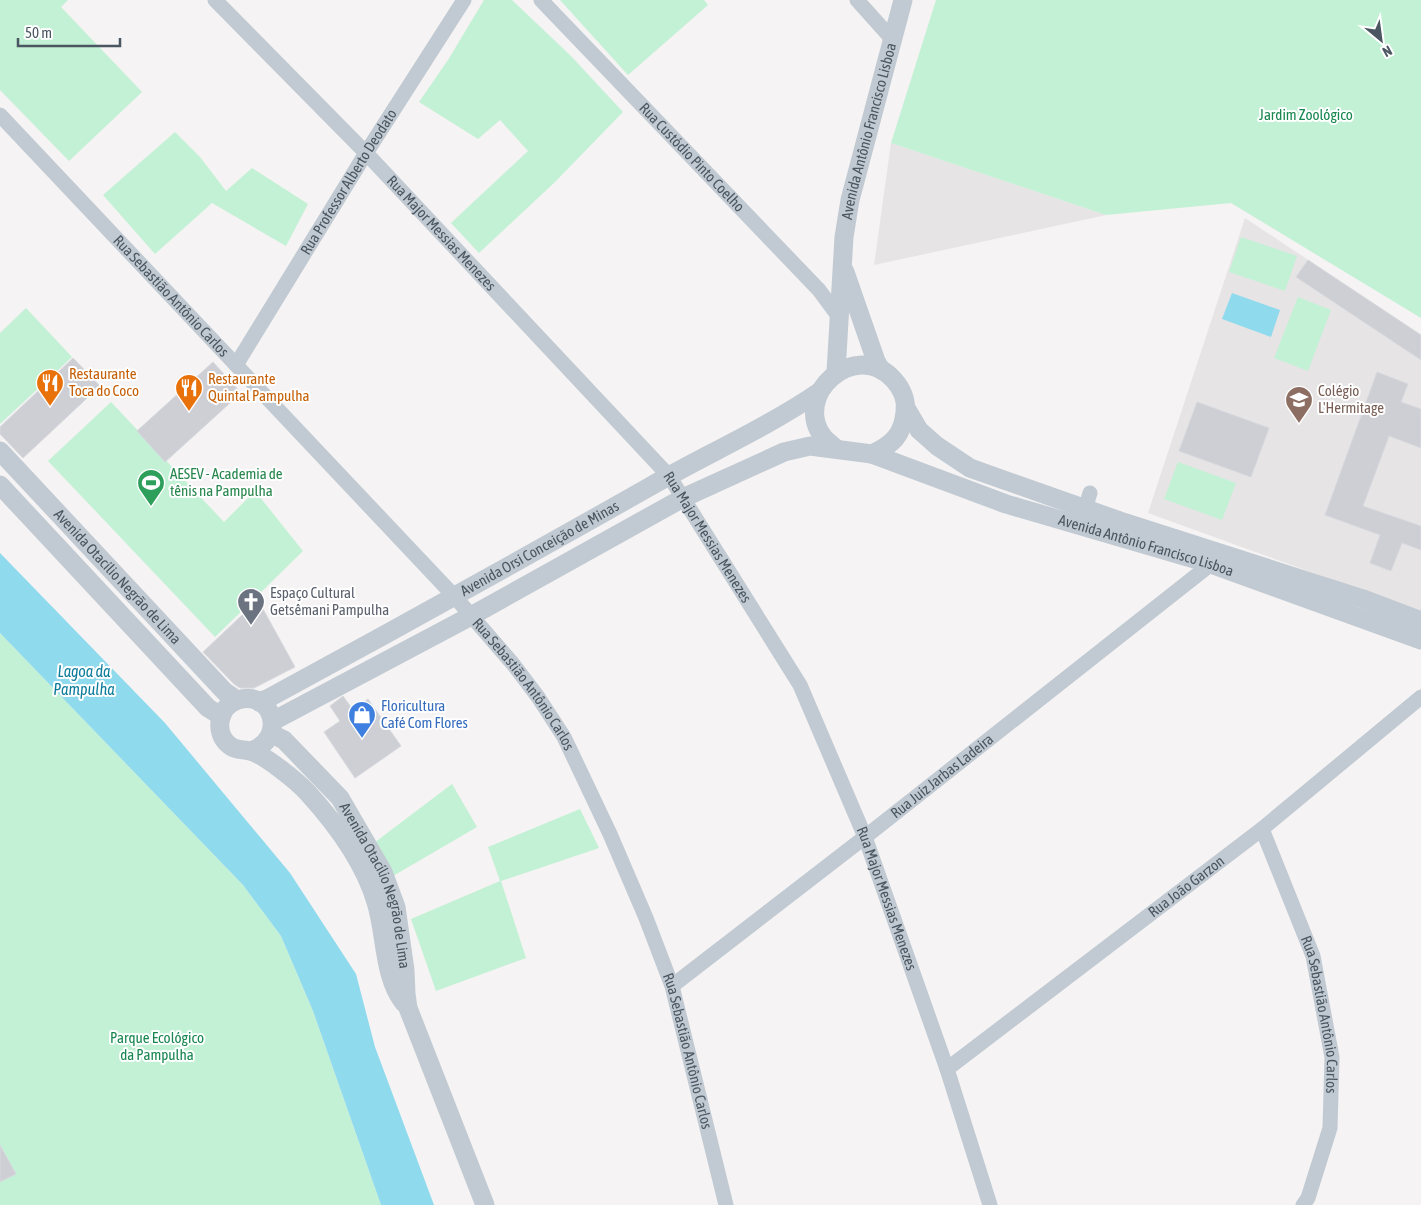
<svg xmlns="http://www.w3.org/2000/svg" width="1421" height="1205" font-family="'Asap Condensed',sans-serif">
<style>
.education{fill:#e6e4e5}
.green{fill:#c3f1d5}
.water{fill:#90daee}
.building{fill:#cdcfd5;stroke:#d7d9de}
.lines{fill:none;stroke-linecap:round;stroke-linejoin:round}
.minor{stroke:#c1cad2;stroke-width:15}
.tertiary{stroke:#c1cad2;stroke-width:19}
.labels{text-anchor:middle;stroke-width:4;stroke-linejoin:round;paint-order:stroke}
.park-label{font-size:15px;fill:#17864f;stroke:#fff}
.street-label{font-size:15px;fill:#4a5661;stroke:#fff}
.food-label{font-size:15px;fill:#c56008;stroke:#fff;text-anchor:start}
.education-label{font-size:15px;fill:#785e54;stroke:#fff;text-anchor:start}
.leisure-label{font-size:15px;fill:#27864d;stroke:#fff;text-anchor:start}
.worship-label{font-size:15px;fill:#5b616d;stroke:#fff;text-anchor:start}
.shop-label{font-size:15px;fill:#366cbe;stroke:#fff;text-anchor:start}
.water-label{font-size:16px;font-style:italic;fill:#0c7c9b;stroke:#fff}
</style>
<rect width="100%" height="100%" fill="#f5f3f3"/>
<g class="education">
<polygon points="891,143 1106,215 874,265"/>
<polygon points="1245,218 1421,335 1421,612 1148,513"/>
</g>
<g class="green">
<polygon points="0,0 68,0 61,7 142,92 69,161 0,90"/>
<polygon points="484,0 512,0 571,56 623,112 555,182 479,253 451,223 528,151 500,120 478,139 419,102 448,60"/>
<polygon points="560,0 704,0 708,5 628,75"/>
<polygon points="936,0 1421,0 1421,318 1231,203 1106,215 891,143"/>
<polygon points="175,132 200,157 226,191 252,168 308,204 286,246 212,203 155,254 103,195"/>
<polygon points="1241,237 1297,256 1285,291 1229,272"/>
<polygon points="1298,297 1331,310 1308,371 1274,358"/>
<polygon points="26,308 72,357 0,424 0,333"/>
<polygon points="111,402 224,522 255,491 303,551 215,637 48,461"/>
<polygon points="1178,462 1236,483 1222,520 1164,499"/>
<polygon points="0,633 243,885 281,936 313,1011 381,1205 0,1205"/>
<polygon points="452,784 477,827 393,876 374,843"/>
<polygon points="580,809 599,848 501,881 526,958 436,991 411,919 500,881 488,847"/>
</g>
<g class="water">
<polygon points="1232,293 1280,310 1271,337 1222,319"/>
<polygon points="0,553 165,723 290,873 356,974 375,1047 434,1205 381,1205 313,1011 281,936 243,885 0,633"/>
</g>
<g class="building">
<polygon points="1308,260 1421,335 1421,360 1296,277"/>
<polygon points="73,358 100,386 23,458 0,434 0,427"/>
<polygon points="213,362 241,393 165,462 137,431"/>
<polygon points="1377,372 1408,384 1401,402 1421,409 1421,448 1389,436 1363,506 1421,526 1421,550 1402,543 1391,571 1370,563 1380,535 1325,515"/>
<polygon points="1197,402 1269,428 1251,477 1179,451"/>
<polygon points="258,600 295,667 254,688 240,688 234,684 203,652"/>
<polygon points="343,696 353,710 368,699 401,746 355,778 324,732 340,721 330,706"/>
<polygon points="0,1145 16,1174 0,1182"/>
</g>
<g class="lines">
<g class="minor">
<path id="s1" d="M215 0 366 153 669 476 683 498 800 685 865 837 947 1069 990 1205"/>
<path id="s2" d="M541 0 819 290 839 317"/>
<polyline points="857,0 892,39"/>
<path id="s3" d="M0 115 455 597 513 664 538 697 564 737 610 834 646 918 672 986 726 1205"/>
<path id="s4" d="M236 365 366 153 464 0"/>
<polyline points="1085,509 1090,493"/>
<path id="s5" d="M1262 829 1313 956 1332 1057 1330 1128 1308 1198 1303 1205"/>
<path id="s6" d="M672 986 865 837 1211 564"/>
<path id="s7" d="M947 1069 1262 829 1421 697"/>
</g>
<g class="tertiary">
<polyline points="845,272 876,361 881,370"/>
<path id="s8" d="M836 372 844 237 850 200 903 0"/>
<polyline points="906,408 919,430 937,446 970,468 1120,521 1363,599 1421,621"/>
<path d="M836 449C832 445 828 442 824 438 790 396 856 337 894 380 902 389 907 401 905 412 903 435 892 445 872 454"/>
<path id="s9" d="M0 451 225 692 237 700"/>
<polyline points="0,485 208,708 221,716"/>
<path id="s10" d="M259 702 267 699C396 629 524 558 651 486 707 454 766 428 819 392"/>
<path id="s11" d="M273 721 471 616 683 498 784 452 810 446 872 454 1006 504 1211 564 1421 640"/>
<path id="s12" d="M272 734 284 740 340 798 383 872 396 907 405 970 406 994 408 1008 485 1205"/>
<path d="M251 751C288 738 272 689 238 700 219 706 213 732 229 745 236 751 242 749 250 751 265 755 298 782 308 793 337 825 364 861 376 902 386 933 383 977 404 1003"/>
</g>
</g>
<defs>
<symbol id="restaurant-pin" viewBox="-11 -11 22 30"><path d="M0 17L-7.5 6A9.5 9.5 0 1 1 7.5 6Z" fill="#e8710a" stroke="#fff"/><path d="M-5-6h1v4h1v-4h1v4h1v-4h1v5L-1.5 .5V6h-2V.5L-5-1ZM5-6V6H3V1.5H1.5Q1.5-4 5-6Z" fill="#fff"/></symbol>
<symbol id="school-pin" viewBox="-11 -11 22 30"><path d="M0 17L-7.5 6A9.5 9.5 0 1 1 7.5 6Z" fill="#8d6e63" stroke="#fff"/><path d="M0-5L7-2L0 1L-7-2ZM-4 1L0 2.5L4 1V4Q0 6-4 4Z" fill="#fff"/></symbol>
<symbol id="stadium-pin" viewBox="-11 -11 22 30"><path d="M0 17L-7.5 6A9.5 9.5 0 1 1 7.5 6Z" fill="#2e9e5b" stroke="#fff"/><path d="M0-5a6.5 5 0 1 0 0 10a6.5 5 0 1 0 0-10ZM-3.5-1.8h7v3.6h-7Z" fill="#fff"/></symbol>
<symbol id="church-pin" viewBox="-11 -11 22 30"><path d="M0 17L-7.5 6A9.5 9.5 0 1 1 7.5 6Z" fill="#6b7280" stroke="#fff"/><path d="M-1.2-6h2.4v3.5h3.3v2.4h-3.3V6h-2.4V-.1h-3.3v-2.4h3.3Z" fill="#fff"/></symbol>
<symbol id="shop-pin" viewBox="-11 -11 22 30"><path d="M0 17L-7.5 6A9.5 9.5 0 1 1 7.5 6Z" fill="#3f7fe0" stroke="#fff"/><path d="M-5-2.5h2.3a2.7 3.5 0 0 1 5.4 0H5L5.5 6h-11ZM-1.5-2.5h3a1.5 2.3 0 0 0-3 0Z" fill="#fff"/></symbol>
</defs>
<g fill-rule="evenodd">
<use href="#restaurant-pin" x="34" y="367" width="32" height="43"/>
<use href="#restaurant-pin" x="173" y="372" width="32" height="43"/>
<use href="#school-pin" x="1283" y="384" width="32" height="43"/>
<use href="#stadium-pin" x="135" y="467" width="32" height="43"/>
<use href="#church-pin" x="235" y="586" width="32" height="43"/>
<use href="#shop-pin" x="346" y="699" width="32" height="43"/>
</g>
<g class="labels">
<g class="park-label">
<text x="1306" y="120">Jardim Zoológico</text>
<text x="157" y="1043">Parque Ecológico<tspan x="157" dy="17">da Pampulha</tspan></text>
</g>
<g class="street-label">
<text dy="5" stroke="none"><textPath href="#s8" startOffset="244">Avenida Antônio Francisco Lisboa</textPath></text>
<text dy="5" stroke="none"><textPath href="#s2" startOffset="218">Rua Custódio Pinto Coelho</textPath></text>
<text dy="5" stroke="none"><textPath href="#s4" startOffset="215">Rua Professor Alberto Deodato</textPath></text>
<text dy="5" stroke="none"><textPath href="#s1" startOffset="325">Rua Major Messias Menezes</textPath></text>
<text dy="5" stroke="none"><textPath href="#s3" startOffset="249">Rua Sebastião Antônio Carlos</textPath></text>
<text dy="5" stroke="none"><textPath href="#s1" startOffset="730">Rua Major Messias Menezes</textPath></text>
<text dy="5" stroke="none"><textPath href="#s11" startOffset="956">Avenida Antônio Francisco Lisboa</textPath></text>
<text dy="5" stroke="none"><textPath href="#s10" startOffset="320">Avenida Orsi Conceição de Minas</textPath></text>
<text dy="5" stroke="none"><textPath href="#s9" startOffset="172">Avenida Otacílio Negrão de Lima</textPath></text>
<text dy="5" stroke="none"><textPath href="#s3" startOffset="774">Rua Sebastião Antônio Carlos</textPath></text>
<text dy="5" stroke="none"><textPath href="#s6" startOffset="342">Rua Juiz Jarbas Ladeira</textPath></text>
<text dy="5" stroke="none"><textPath href="#s12" startOffset="190">Avenida Otacílio Negrão de Lima</textPath></text>
<text dy="5" stroke="none"><textPath href="#s7" startOffset="301">Rua João Garzon</textPath></text>
<text dy="5" stroke="none"><textPath href="#s1" startOffset="1135">Rua Major Messias Menezes</textPath></text>
<text dy="5" stroke="none"><textPath href="#s5" startOffset="196">Rua Sebastião Antônio Carlos</textPath></text>
<text dy="5" stroke="none"><textPath href="#s3" startOffset="1179">Rua Sebastião Antônio Carlos</textPath></text>
</g>
<g class="food-label">
<text x="69" y="379">Restaurante<tspan x="69" dy="17">Toca do Coco</tspan></text>
<text x="208" y="384">Restaurante<tspan x="208" dy="17">Quintal Pampulha</tspan></text>
</g>
<g class="education-label">
<text x="1318" y="396">Colégio<tspan x="1318" dy="17">L'Hermitage</tspan></text>
</g>
<g class="leisure-label">
<text x="170" y="479">AESEV - Academia de<tspan x="170" dy="17">tênis na Pampulha</tspan></text>
</g>
<g class="worship-label">
<text x="270" y="598">Espaço Cultural<tspan x="270" dy="17">Getsêmani Pampulha</tspan></text>
</g>
<g class="shop-label">
<text x="381" y="711">Floricultura<tspan x="381" dy="17">Café Com Flores</tspan></text>
</g>
<g class="water-label">
<text x="84" y="677">Lagoa da<tspan x="84" dy="18">Pampulha</tspan></text>
</g>
</g>
<g transform="translate(1381 40) rotate(151)" stroke="#ffffff" stroke-width="4" paint-order="stroke">
<path d="M0-4L9 19L0 12L-9 19Z" fill="#4a5661"/>
<text y="-8" font-size="14" font-weight="bold" text-anchor="middle" fill="#4a5661">N</text>
</g>
<path d="M18 38v8h102v-8" fill="none" stroke="#4a5661" stroke-width="2.5"/>
<text x="25" y="38" font-size="15" fill="#4a5661" stroke="#ffffff" stroke-width="4" paint-order="stroke">50 m</text>
</svg>
